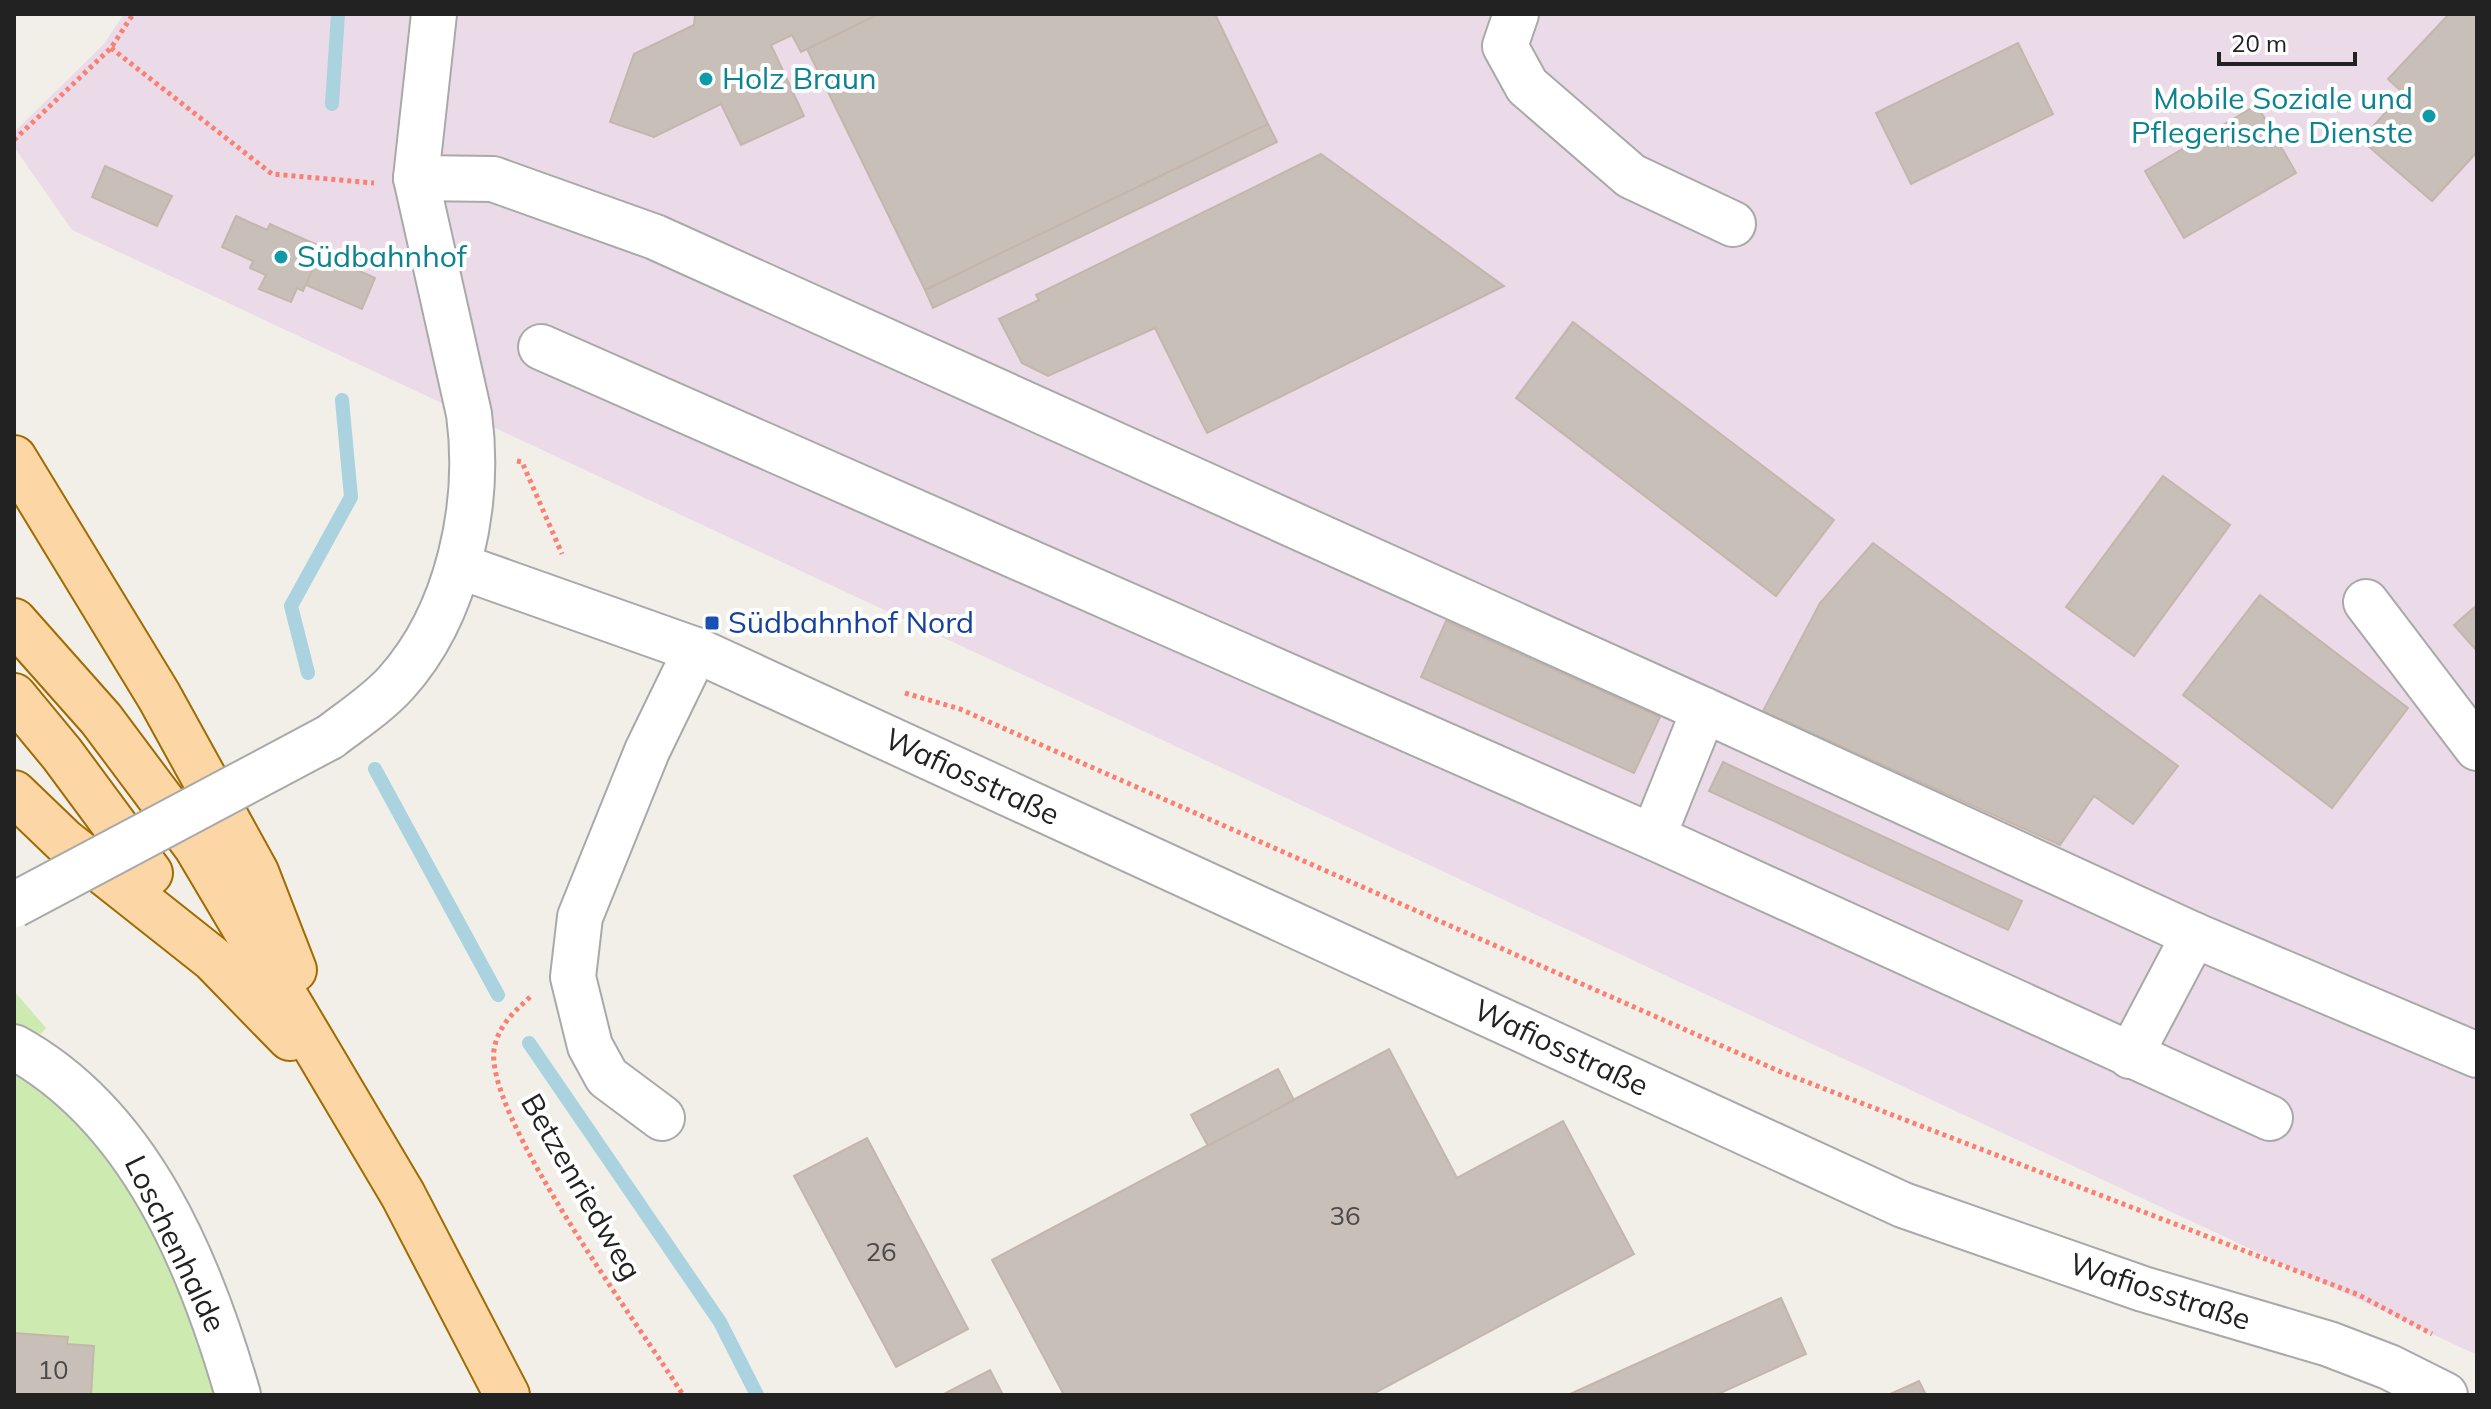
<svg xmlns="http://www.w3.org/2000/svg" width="2491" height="1409" font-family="Mulish,sans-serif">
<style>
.industrial{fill:#ebdbe8}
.grass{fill:#cdebb0}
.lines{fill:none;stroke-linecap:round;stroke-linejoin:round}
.stream{stroke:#aad3df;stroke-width:14}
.building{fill:#c7bfb8;stroke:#c4b6ab;stroke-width:2}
.minor-casing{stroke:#a9a9a9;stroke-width:48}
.major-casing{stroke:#a06b00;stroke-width:48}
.path{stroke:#fa8072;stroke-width:5;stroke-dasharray:4 4;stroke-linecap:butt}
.minor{stroke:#fff;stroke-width:44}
.major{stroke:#fcd6a4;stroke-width:44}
.minor-bridge-casing{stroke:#a9a9a9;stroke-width:48;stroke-linecap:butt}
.minor-bridge{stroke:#fff;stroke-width:44}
.culture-dot{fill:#0f9aa8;stroke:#fff;stroke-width:3}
.transit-dot{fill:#1a4fb4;stroke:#fff;stroke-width:3}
.labels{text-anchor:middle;stroke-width:8;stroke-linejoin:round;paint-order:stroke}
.number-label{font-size:26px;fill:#4b4948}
.culture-label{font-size:30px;fill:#0d838f;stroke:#fff;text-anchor:start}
.transit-label{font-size:30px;fill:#164399;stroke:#fff;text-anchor:start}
.street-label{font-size:30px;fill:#222;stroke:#fff}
</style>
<rect width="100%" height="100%" fill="#f2efe9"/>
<polygon class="industrial" points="124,14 2477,14 2477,1355 72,230 14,147 14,132 103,45"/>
<g class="grass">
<polygon points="14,991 46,1028 41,1034 14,1026"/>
<polygon points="14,1051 131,1155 233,1395 14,1395"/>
</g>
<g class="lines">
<g class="stream">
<polyline points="332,104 338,14"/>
<polyline points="308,673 291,606 351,497 342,400"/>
<polyline points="375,769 498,995"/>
<polyline points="529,1043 720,1322 757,1395"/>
</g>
</g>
<g class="building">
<polygon points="695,14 879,14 801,52 792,35 771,45 804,116 741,145 721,104 654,137 610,122 634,54 694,25"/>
<polygon points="879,14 1215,14 1268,124 925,290 807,49"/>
<polygon points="2449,14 2477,14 2477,152 2432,201 2361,140 2403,93 2388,79"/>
<polygon points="2018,43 2053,114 1911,184 1876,113"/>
<polygon points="2257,105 2296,173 2184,238 2145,171"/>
<polygon points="1268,124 1277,142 933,308 925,290"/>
<polygon points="1321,154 1504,286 1207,433 1155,328 1048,376 1022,363 999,319 1039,300 1036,295"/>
<polygon points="105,166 172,196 157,226 92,197"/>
<polygon points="236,216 267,230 270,224 322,247 303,291 297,288 291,302 259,289 266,275 250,268 253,261 222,247"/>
<polygon points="320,253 375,278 362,309 306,285"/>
<polygon points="1573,322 1834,520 1776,596 1516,398"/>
<polygon points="2163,476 2230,525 2134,656 2066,607"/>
<polygon points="1873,543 2178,766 2133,824 2094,796 2060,845 1763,711 1820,603"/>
<polygon points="2260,595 2408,708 2332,808 2183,695"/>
<polygon points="2477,605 2477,651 2454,625"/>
<polygon points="1446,621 1660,717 1634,773 1421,677"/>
<polygon points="1723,762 2022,901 2008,930 1709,791"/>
<polygon points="1389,1049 1457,1178 1563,1121 1634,1254 1371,1395 1064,1395 992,1260"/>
<polygon points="1278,1069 1294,1100 1208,1146 1191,1115"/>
<polygon points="867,1138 968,1329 896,1367 794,1176"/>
<polygon points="1781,1298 1806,1354 1716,1395 1568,1395"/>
<polygon points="14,1333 68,1337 67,1344 94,1346 91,1395 14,1395"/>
<polygon points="990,1370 1003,1395 942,1395"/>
<polygon points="1919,1381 1926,1395 1888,1395"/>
</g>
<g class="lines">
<defs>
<g id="minor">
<polyline points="1516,14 1505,46 1527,86 1631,176 1733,224"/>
<polyline points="416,178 493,179 655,237 1704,710 2194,935 2477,1055"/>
<polyline points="541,347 1653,837 2270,1118"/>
<polyline points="459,566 696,650 1903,1205 2143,1289 2329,1344 2389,1367 2445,1395"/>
<polyline points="2366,602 2477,748"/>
<path d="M330 737C352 720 377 704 396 683 459 613 481 503 469 414L416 178 434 14"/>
<polyline points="1653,837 1704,710"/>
<path d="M14 1047C140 1116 200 1263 238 1395"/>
<polyline points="2130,1056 2194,935"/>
<polyline points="662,1118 607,1077 590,1046 573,977 580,917 647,751 696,650"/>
</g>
<g id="major">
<polyline points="14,458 159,696 256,872 294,970"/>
<polyline points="14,621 101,719 196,846 403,1195 507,1395"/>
<polyline points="14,696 62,754 150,873"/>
<polyline points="14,793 64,841 213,959 290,1038"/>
</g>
</defs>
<use href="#minor" class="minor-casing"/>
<use href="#major" class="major-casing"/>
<g class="path">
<polyline points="111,48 272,174 374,183"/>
<polyline points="14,140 111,48 133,14"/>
<polyline points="517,461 522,462 562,554"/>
<polyline points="905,693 960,709 1781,1072 2359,1295 2432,1334"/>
<path d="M530 997C515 1011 500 1024 495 1045 477 1108 645 1333 683 1395"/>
</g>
<use href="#minor" class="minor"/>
<use href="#major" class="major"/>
<defs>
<polyline id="minor-bridge" points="14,905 330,737"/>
</defs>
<use href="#minor-bridge" class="minor-bridge-casing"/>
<use href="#minor-bridge" class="minor-bridge"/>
</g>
<g class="culture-dot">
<circle cx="706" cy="79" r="8"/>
<circle cx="2429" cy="116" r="8"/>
<circle cx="281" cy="257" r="8"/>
</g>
<rect class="transit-dot" x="704" y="615" width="16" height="16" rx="4"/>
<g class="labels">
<g class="number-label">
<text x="1345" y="1225">36</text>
<text x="881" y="1261">26</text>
<text x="53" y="1379">10</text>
</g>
<g class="culture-label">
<text x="722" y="89">Holz Braun</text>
<text x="2413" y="109" text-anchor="end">Mobile Soziale und<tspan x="2413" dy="34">Pflegerische Dienste</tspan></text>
<text x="297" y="267">Südbahnhof</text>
</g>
<g class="transit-label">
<text x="728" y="633">Südbahnhof Nord</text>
</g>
<g class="street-label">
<text transform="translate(972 777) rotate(25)" y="10">Wafiosstraße</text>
<text transform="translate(1561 1048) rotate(25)" y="10">Wafiosstraße</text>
<text transform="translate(581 1187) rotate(60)" y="10">Betzenriedweg</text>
<text transform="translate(175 1244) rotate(64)" y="10">Loschenhalde</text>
<text transform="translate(2160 1292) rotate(18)" y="10">Wafiosstraße</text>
</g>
</g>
<rect width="2491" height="1409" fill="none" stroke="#222222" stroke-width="32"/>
<path d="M2219 52v12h136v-12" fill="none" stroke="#222222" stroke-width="4"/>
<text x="2231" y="52" font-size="24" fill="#222222" stroke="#ffffff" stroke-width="6" paint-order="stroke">20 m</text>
</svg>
